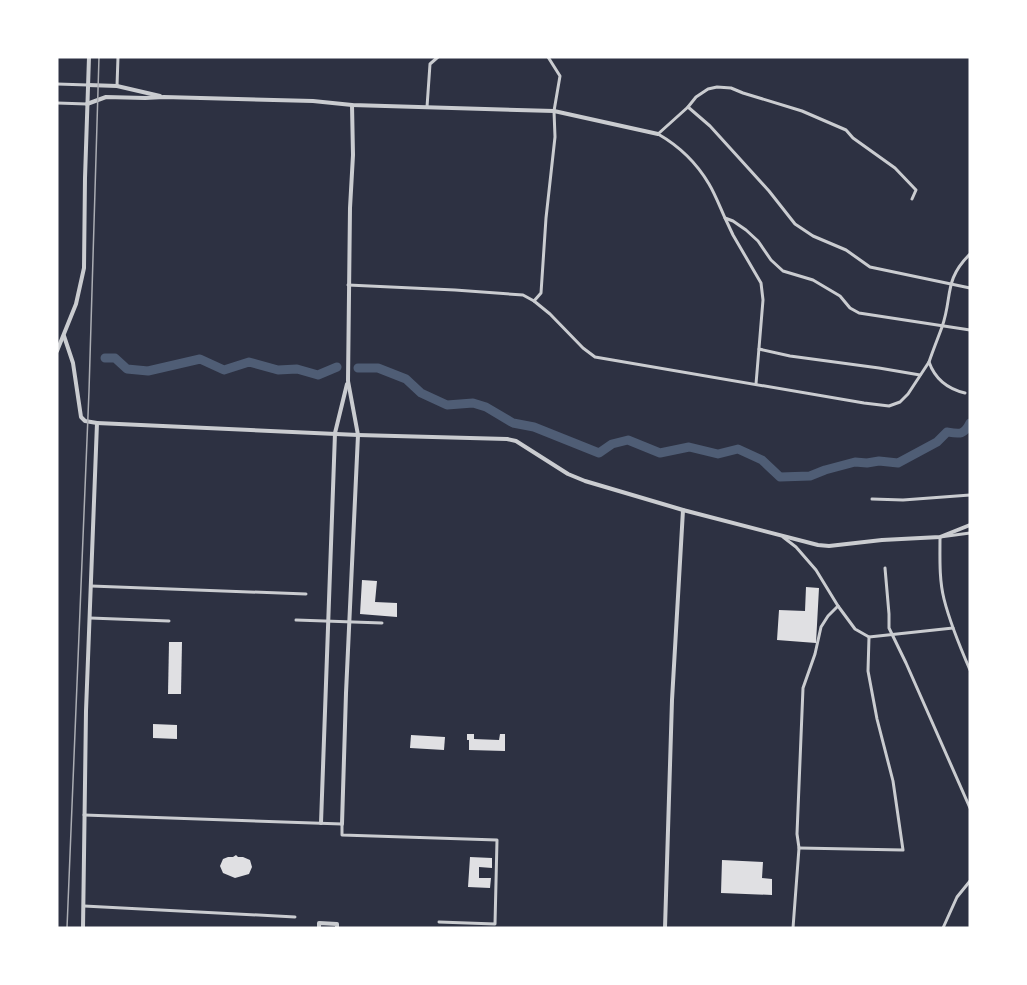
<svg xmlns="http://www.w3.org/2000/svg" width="1027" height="985" font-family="'IBM Plex Sans',sans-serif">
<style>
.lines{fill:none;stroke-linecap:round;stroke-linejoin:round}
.river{stroke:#4f5d75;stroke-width:9}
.building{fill:#e0e0e3}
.minor{stroke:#caccd0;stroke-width:3}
.tertiary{stroke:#caccd0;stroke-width:4}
.tram{stroke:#abadb3;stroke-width:1.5}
</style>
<rect width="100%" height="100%" fill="#2d3142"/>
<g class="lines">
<g class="river">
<polyline points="105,358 115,358 127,369 148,371 200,359 224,370 249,362 278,370 297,369 318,375 337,367"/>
<path d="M358 368H378L406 379 421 393 447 405 473 403 486 407 513 423 534 427 599 453 612 444 628 440 660 453 689 447 718 454 738 449 762 460 780 477 810 476 825 470 855 462 867 463 879 461 898 463 937 442 947 432C960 434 964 435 970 423"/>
</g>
</g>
<g class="building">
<polygon points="362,580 377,581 375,602 397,603 397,617 360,614"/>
<polygon points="806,587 819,588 816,643 777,640 779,610 805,611"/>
<polygon points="169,642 182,642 181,694 168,694"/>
<polygon points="153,724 177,725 177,739 153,738"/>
<polygon points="467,734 474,734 474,739 499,740 500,734 505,734 505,751 469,750 469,740 467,740"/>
<polygon points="411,735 445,737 444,750 410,748"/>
<polygon points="236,855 238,857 243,857 250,860 252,867 249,874 235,878 223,873 220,866 223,859 228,857 233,857"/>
<polygon points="470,857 492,858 492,868 479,867 479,878 491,878 490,888 468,887"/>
<polygon points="722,860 763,862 762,878 772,879 772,895 721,893"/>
</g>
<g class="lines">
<g class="minor">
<polyline points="57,84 88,85"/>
<polyline points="117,86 118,57"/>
<polyline points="57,103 87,104"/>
<polyline points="427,107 430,64 438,57"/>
<polyline points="688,107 710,126 769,191 795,224 813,236 846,250 870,267 970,288"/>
<path d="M912 199 916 190 895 168 853 138 846 130 802 111 743 93 731 88 717 87 708 89 696 97 688 107 658 134C679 146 696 162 709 184 715 194 720 207 725 218L733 221 746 230 758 241 771 260 783 271 813 280 840 296 850 308 859 313 970 330"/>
<polyline points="725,218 733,235 761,283 763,300 756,384"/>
<path d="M348 285 455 290 523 295 534 301 550 314 583 348 595 357 864 403 889 406 900 402 908 394 929 362C935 379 948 389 965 393"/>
<polyline points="534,301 541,293 546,218 555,137 554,111 560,76 548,57"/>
<polyline points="759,349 790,356 879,368 920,375"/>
<path d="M929 362C933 350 938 338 942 327 953 296 943 281 970 254"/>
<polyline points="872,499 903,500 970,495"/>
<path d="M970 533 940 537C940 558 939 579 944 599 950 623 960 647 970 670"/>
<polyline points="783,537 796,547 816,570 838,606 855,629 869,637 868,671 877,719 893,781 903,850 799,848"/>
<polyline points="885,568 889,614 889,628 906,663 970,808"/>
<polyline points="91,586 306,594"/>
<polyline points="90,618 169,621"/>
<polyline points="296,620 382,623"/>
<polyline points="869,637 953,628"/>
<polyline points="84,815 342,824 342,835 497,840 495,924 439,922"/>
<polyline points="84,906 295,917"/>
<polyline points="793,928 799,848 797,834 803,688 815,654 821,627 828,616 838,606"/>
<polyline points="943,928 957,897 970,881"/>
</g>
<g class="tertiary">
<polyline points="88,85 117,86 160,96"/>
<polyline points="87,104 106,97 145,98 164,97 313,101 352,105 554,111 658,134"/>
<polyline points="64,336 73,363 81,417 85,421 97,423 86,711 83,928"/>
<polyline points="57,351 76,304 84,268 85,178 89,57"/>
<polyline points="97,423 358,435 507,439 516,441 568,474 585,481 683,510 818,545 829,546 882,540 940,537 970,525"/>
<polyline points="321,823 335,433 347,384"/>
<polyline points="342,824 346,693 358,435 348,381 350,208 353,155 352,105"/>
<polyline points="319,928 319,923 337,924 337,928"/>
<polyline points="665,928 672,700 683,510"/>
</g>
<polyline class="tram" points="67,928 89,391 99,57"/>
</g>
<rect width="1027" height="985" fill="none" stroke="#ffffff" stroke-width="117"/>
</svg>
